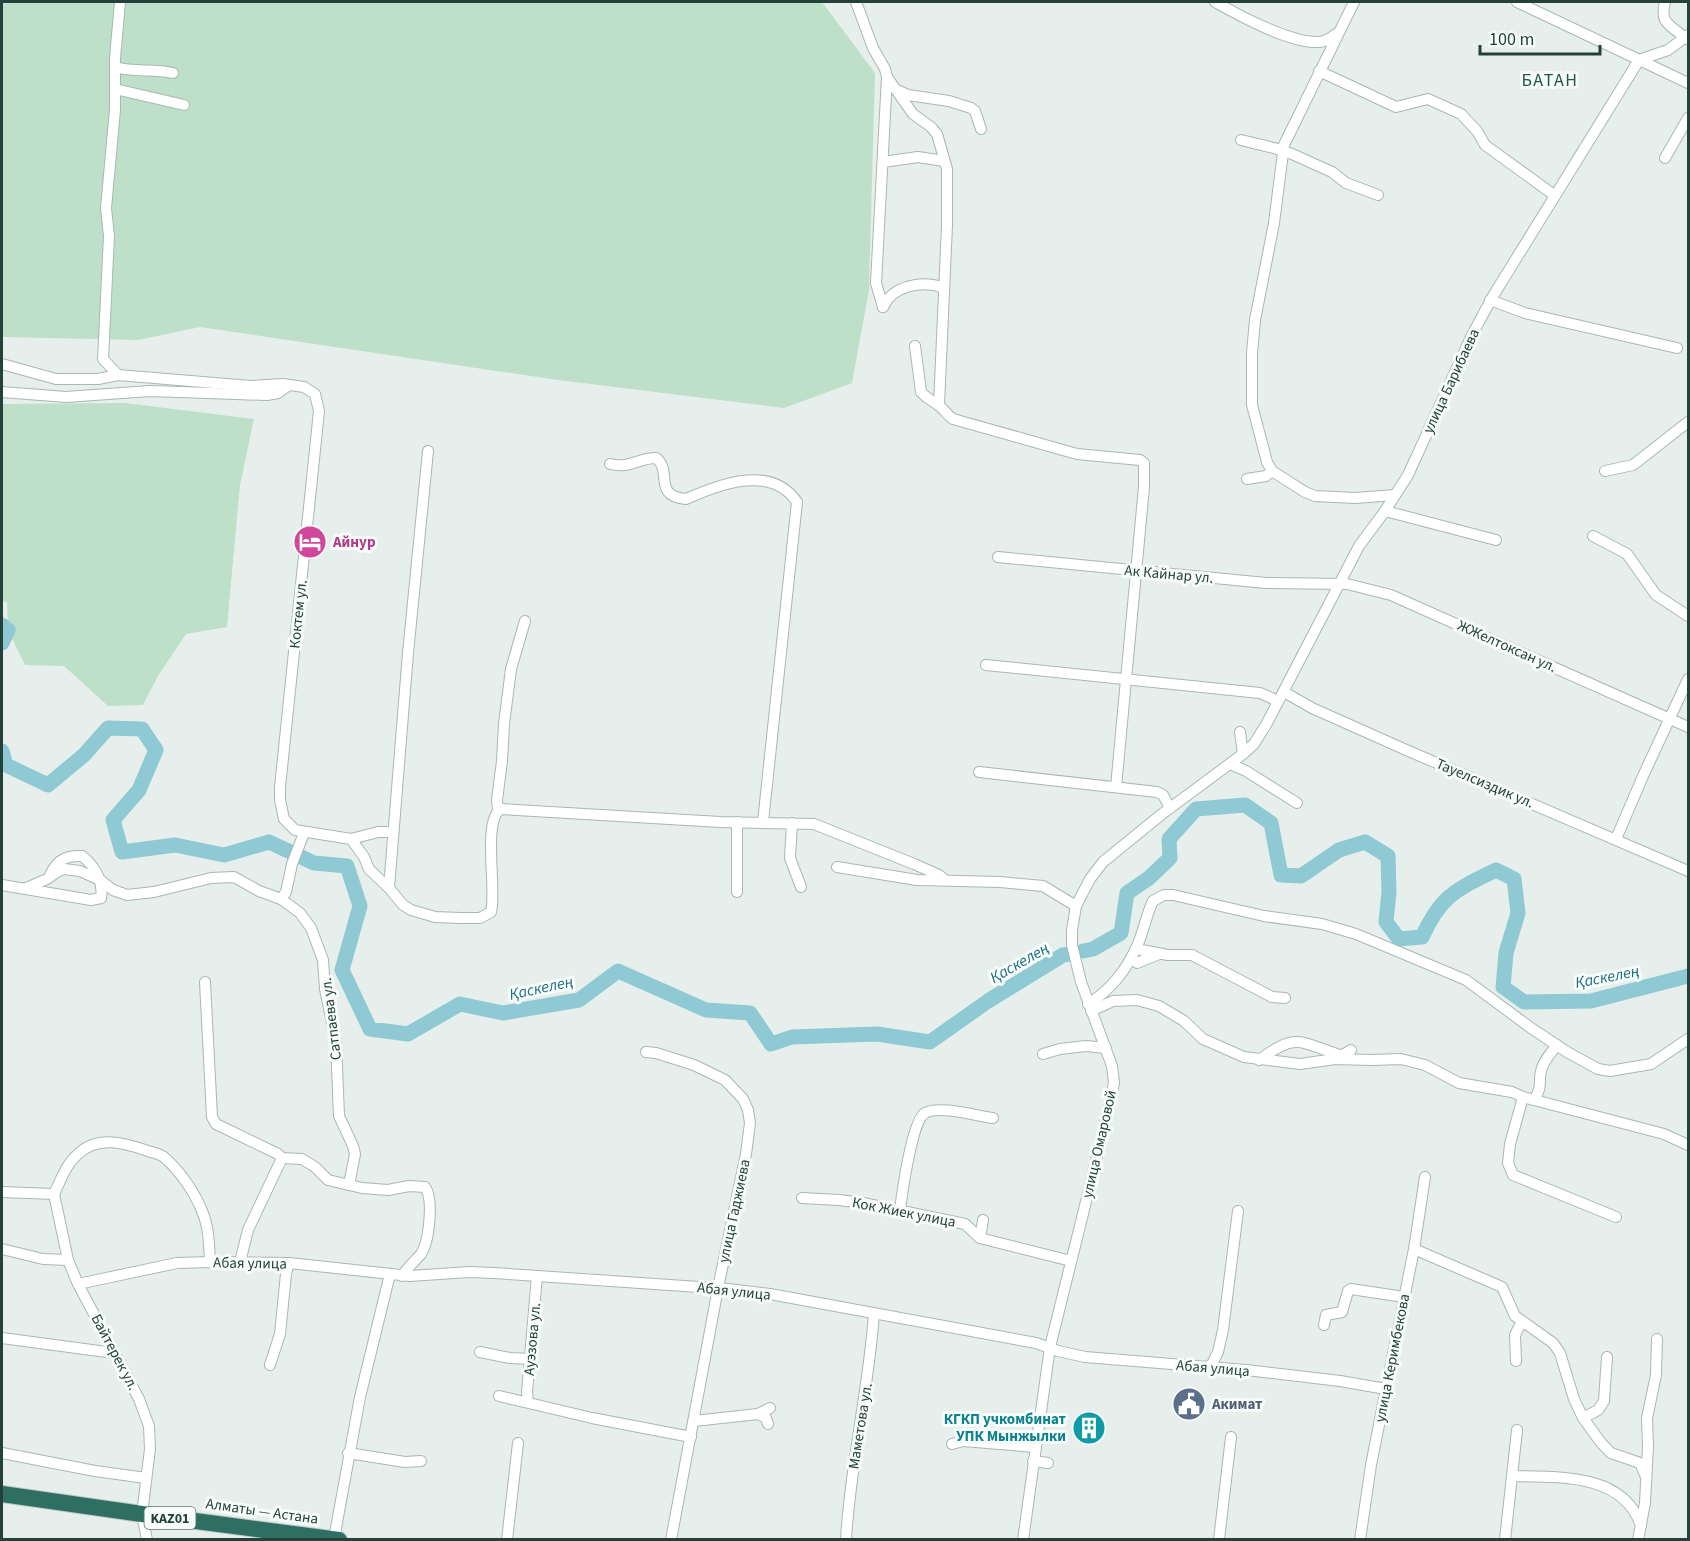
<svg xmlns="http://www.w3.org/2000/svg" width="1690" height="1541" font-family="'Source Sans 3',sans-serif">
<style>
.green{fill:#bfe0c8}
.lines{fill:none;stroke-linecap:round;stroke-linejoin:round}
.river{stroke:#8ec9d4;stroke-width:15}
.minor-casing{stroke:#a8b8b2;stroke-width:12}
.highway-casing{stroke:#c2cac8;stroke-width:18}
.minor{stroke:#fff;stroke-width:10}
.highway{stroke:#2f6f62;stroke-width:16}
.labels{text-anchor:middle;stroke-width:6;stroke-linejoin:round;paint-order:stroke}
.shield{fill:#f7fbf9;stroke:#637a73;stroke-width:1.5}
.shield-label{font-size:14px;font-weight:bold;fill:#24423a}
.street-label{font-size:15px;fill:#24423a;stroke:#f7fbf9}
.hotel-label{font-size:15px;font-weight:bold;fill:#b23c85;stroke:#f7fbf9;text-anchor:start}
.service-label{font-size:15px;font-weight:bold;fill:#4e5e75;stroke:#f7fbf9;text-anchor:start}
.culture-label{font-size:15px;font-weight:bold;fill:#0d838f;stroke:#f7fbf9;text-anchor:end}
.water-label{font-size:16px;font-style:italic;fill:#1c6f80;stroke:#f7fbf9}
.quarter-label{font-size:18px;letter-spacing:1.5px;fill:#1f5548;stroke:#f7fbf9}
</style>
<rect width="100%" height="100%" fill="#e6efeb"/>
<g class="green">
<polygon points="2,2 822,2 875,73 869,290 852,383 784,408 558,380 200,327 138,340 2,337"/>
<polygon points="125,403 254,419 240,485 227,627 186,634 158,676 143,705 108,706 64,666 25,665 8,630 7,602 2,601 2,404"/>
</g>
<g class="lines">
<g class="river">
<polyline points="2,625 8,630 2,643"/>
<polyline points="2,751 6,765 48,785 84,755 108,728 142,729 156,750 139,790 113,820 122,852 175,845 224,855 269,842 314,863 347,866 360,906 342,970 370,1029 408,1034 460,1004 503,1013 579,1000 618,971 706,1010 750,1013 771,1044 792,1037 877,1034 930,1042 988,1001 1063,955 1070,954"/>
<path d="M1083 951 1093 949 1121 933 1127 893 1149 878 1170 858 1169 839 1196 809 1245 805 1271 823 1281 875 1301 876 1339 850 1365 842 1388 856 1389 892 1386 922 1399 939 1422 937C1442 894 1456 890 1496 870L1514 879 1518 913 1506 953 1503 987 1524 1002 1591 1001 1688 976"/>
</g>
<defs>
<g id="minor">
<polyline points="856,2 873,48 885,69 887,77 876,283 883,307"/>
<path d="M1215 2C1240 16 1291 44 1320 42 1326 41 1331 38 1336 34"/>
<polyline points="1354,2 1284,145 1274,223 1255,320 1252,353 1252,405 1267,462 1272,471 1305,492 1315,496 1355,498 1395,495"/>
<polyline points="1517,2 1688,83"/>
<path d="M1665 2C1659 25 1671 24 1686 39"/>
<path d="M115 67C134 73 154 68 173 73"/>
<polyline points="1319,71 1396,107 1428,99 1461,114 1477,131 1485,145 1554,195"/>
<polyline points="887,77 913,114 931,127 937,134 947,169 947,225 939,405"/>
<polyline points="115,89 184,105"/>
<polyline points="897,90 908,95 949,101 971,108 975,111 981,129"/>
<polyline points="1241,140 1274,148 1292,154 1332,172 1346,183 1378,195"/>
<polyline points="1665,158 1688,118"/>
<polyline points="883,162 918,157 944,161"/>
<polyline points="1490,300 1525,313 1677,348"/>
<path d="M883 307C893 285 923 280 944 288"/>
<path d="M915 346 921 392C927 399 932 400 938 405 943 408 947 415 953 419L1077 454 1140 460 1144 463V487L1116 787"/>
<polyline points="2,364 56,379 98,379 118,375 251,386 283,384 304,387 315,394 319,411 280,787 280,800 284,819 295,830 351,839 378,832 393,832"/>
<polyline points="118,375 103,359 109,236 106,208 115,110 115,58 120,2"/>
<polyline points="2,392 66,397 150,391 267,395 278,393 289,385"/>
<path d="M610 464C630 469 638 458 656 458 673 471 652 496 686 499 720 484 771 464 797 502L763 822"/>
<polyline points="1605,471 1633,465 1688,422"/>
<polyline points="1247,479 1266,476 1272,471"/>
<polyline points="1385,511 1496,540"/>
<polyline points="1593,536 1627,554 1656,595 1688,616"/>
<polyline points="998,557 1266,583 1347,584 1391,595 1420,608 1688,727"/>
<polyline points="986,665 1260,693 1278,701"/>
<polyline points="1284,692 1312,708 1404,749 1688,871"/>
<polyline points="1240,732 1243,754"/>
<polyline points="1230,764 1246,771 1297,803"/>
<polyline points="979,772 1157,792 1163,795 1170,808"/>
<polyline points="498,810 497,800 502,761 504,724 511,669 525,621"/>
<polyline points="792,823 790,858 801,887"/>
<path d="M351 839 364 857 369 869 389 888 403 905 411 910 435 917 461 918H480L491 912C497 890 482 820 501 809L720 822 814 824 914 864 939 875 945 880"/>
<polyline points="1616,839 1643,776 1688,679"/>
<polyline points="837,867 917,880 1000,882 1043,886 1076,906"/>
<path d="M2 885 91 900 101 898C104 882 95 866 82 856 66 855 57 860 50 875"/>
<polyline points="26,888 47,879 57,872 64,869 80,871 100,880 113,890 127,895 154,892 211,878 234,877 259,891 281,899 300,913 311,928 323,960 325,989 336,1042 339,1116 353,1146 355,1154 349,1185"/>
<polyline points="389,888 408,653 428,451"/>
<polyline points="737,892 737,822"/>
<polyline points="281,899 286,892 292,864 304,833"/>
<polyline points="1136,949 1168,955 1192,955 1272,997 1285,998"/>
<polyline points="1137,963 1159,954"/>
<polyline points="205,982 212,1117 216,1124 278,1154 282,1158"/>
<path d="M1088 1004C1110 991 1127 969 1137 946 1144 931 1146 915 1153 901L1164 895H1173L1264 916 1322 924 1356 934 1466 980 1531 1028 1567 1052 1598 1069 1610 1071 1651 1064 1688 1039"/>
<polyline points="1091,1011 1113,1001 1137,1000 1159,1006 1184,1021 1203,1039 1244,1057 1300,1064 1335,1059 1371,1060 1401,1059 1425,1065 1459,1083 1512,1092 1523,1097 1664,1134 1688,1145"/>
<polyline points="646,1052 656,1053 694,1065 725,1080 743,1099 748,1110 750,1123 746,1154 718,1288 671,1540"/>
<polyline points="1043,1054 1060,1049 1086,1046 1106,1048"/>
<polyline points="1336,1059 1351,1050"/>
<path d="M1259 1060C1297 1032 1299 1042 1340 1055"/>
<polyline points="1523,1097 1510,1144 1508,1163 1513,1175 1616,1217"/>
<path d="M1534 1100C1543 1086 1538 1084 1541 1071 1543 1061 1551 1053 1557 1045"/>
<path d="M282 1158 302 1159 315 1167 328 1180 362 1188 388 1190 409 1186 425 1187C434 1199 429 1242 421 1254 415 1261 407 1268 402 1276"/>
<polyline points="2,1192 54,1194"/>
<polyline points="54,1194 68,1260 78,1284 139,1399 149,1426 150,1449 142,1514 147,1540"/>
<path d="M54 1194C61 1180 66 1164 78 1154 98 1135 125 1143 148 1151 154 1153 161 1154 165 1158 180 1171 195 1193 202 1211 209 1227 209 1244 210 1262"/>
<polyline points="802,1198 839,1200 863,1203 965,1224 980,1238 1071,1261"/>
<path d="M900 1210C902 1194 912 1120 925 1113 940 1105 977 1116 993 1118"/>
<polyline points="980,1238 983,1220"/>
<polyline points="2,1249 43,1259 68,1260"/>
<polyline points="1414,1249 1502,1287 1515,1316 1553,1343 1560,1353 1574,1399 1583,1418 1602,1444 1611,1453 1640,1463 1646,1477"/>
<polyline points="240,1262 248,1230 282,1158"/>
<polyline points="78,1284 177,1263 210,1262 289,1263 410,1276 469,1272 494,1273 728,1289 770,1294 1036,1343 1058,1351 1085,1357 1246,1370 1340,1381 1386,1389"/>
<polyline points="1324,1325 1326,1315 1342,1312 1348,1291 1351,1289 1404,1297"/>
<polyline points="2,1338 114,1353"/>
<polyline points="480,1352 510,1358 531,1359"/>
<polyline points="1516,1361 1515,1335 1522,1321"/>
<polyline points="270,1365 280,1334 286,1274 289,1263"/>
<polyline points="1206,1368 1212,1364 1218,1352 1223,1330 1238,1211"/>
<polyline points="499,1396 592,1418 691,1437"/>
<polyline points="528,1402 527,1392 537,1276"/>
<polyline points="758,1414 766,1418 768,1424"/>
<polyline points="1583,1418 1598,1410 1604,1401 1607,1357"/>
<polyline points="694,1421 758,1414 770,1408"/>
<polyline points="952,1444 963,1441 1035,1447"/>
<polyline points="2,1453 95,1471 146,1478"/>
<polyline points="348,1453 405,1462 421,1461"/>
<polyline points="1033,1461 1048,1463"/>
<path d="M1513 1476C1558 1477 1624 1473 1641 1526"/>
<polyline points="334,1539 360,1397 390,1274"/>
<polyline points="507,1540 518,1443"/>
<path d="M846 1540C850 1464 869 1389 874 1313"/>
<polyline points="1023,1540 1050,1347 1102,1137 1114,1083 1112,1066 1081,982 1072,945 1072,930 1076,906 1090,879 1103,862 1162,814 1243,754 1254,744 1267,723 1359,546 1385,511 1408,475 1472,335 1493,296 1639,60 1668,50 1688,35"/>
<polyline points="1219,1540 1231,1437"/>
<polyline points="1360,1540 1371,1465 1414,1249 1425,1177"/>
<polyline points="1505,1540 1517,1430"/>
<polyline points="1638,1540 1645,1503 1648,1446 1647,1418 1656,1375 1657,1339"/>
</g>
<polyline id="highway" points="2,1494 142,1514 339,1540"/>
</defs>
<use href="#minor" class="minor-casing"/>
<use href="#highway" class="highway-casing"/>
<use href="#minor" class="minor"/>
<use href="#highway" class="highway"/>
</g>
<defs>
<symbol id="hotel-disc" viewBox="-11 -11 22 22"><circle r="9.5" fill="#d1479c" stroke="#f7fbf9"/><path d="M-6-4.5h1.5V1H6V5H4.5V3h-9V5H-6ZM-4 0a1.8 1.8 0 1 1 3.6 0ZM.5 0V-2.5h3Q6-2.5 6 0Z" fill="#fff"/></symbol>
<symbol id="civic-disc" viewBox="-11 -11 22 22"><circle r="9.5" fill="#5c6f8a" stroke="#f7fbf9"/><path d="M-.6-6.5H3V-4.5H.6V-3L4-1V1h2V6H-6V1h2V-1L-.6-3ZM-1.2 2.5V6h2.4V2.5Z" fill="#fff"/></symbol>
<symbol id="building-disc" viewBox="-11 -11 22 22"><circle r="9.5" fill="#0f9aa8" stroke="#f7fbf9"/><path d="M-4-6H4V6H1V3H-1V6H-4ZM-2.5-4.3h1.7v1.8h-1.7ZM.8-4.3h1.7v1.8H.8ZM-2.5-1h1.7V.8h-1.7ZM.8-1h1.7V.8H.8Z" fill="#fff"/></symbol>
</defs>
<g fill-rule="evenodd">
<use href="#hotel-disc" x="291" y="523" width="38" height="38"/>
<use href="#civic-disc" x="1170" y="1385" width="38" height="38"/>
<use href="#building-disc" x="1070" y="1409" width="38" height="38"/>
</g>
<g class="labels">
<rect class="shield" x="144.5" y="1507" width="51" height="22" rx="4.5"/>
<g class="shield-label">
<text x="170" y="1523">KАZ01</text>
</g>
<g class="street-label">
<text transform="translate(1451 381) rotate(-65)" y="5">улица Барибаева</text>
<text transform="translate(1169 574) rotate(5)" y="5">Ак Кайнар ул.</text>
<text transform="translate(298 614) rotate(-84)" y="5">Коктем ул.</text>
<text transform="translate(1507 646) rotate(24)" y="5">ЖЖелтоксан ул.</text>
<text transform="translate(1485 783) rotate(23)" y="5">Тауелсиздик ул.</text>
<text transform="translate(331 1019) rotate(-97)" y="5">Сатпаева ул.</text>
<text transform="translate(1099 1144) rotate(-77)" y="5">улица Омаровой</text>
<text transform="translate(734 1211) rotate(-78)" y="5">улица Гаджиева</text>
<text transform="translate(904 1212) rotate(11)" y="5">Кок Жиек улица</text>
<text transform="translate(250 1263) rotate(1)" y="5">Абая улица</text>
<text transform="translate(734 1291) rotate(6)" y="5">Абая улица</text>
<text transform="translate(532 1339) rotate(-85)" y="5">Ауэзова ул.</text>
<text transform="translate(115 1352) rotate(62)" y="5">Байтерек ул.</text>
<text transform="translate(1392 1358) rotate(-79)" y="5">улица Керимбекова</text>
<text transform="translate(1213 1368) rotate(5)" y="5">Абая улица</text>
<text transform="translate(860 1426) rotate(-81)" y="5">Маметова ул.</text>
<text transform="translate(262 1511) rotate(8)" y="5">Алматы — Астана</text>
</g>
<g class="hotel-label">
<text x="333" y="547">Айнур</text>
</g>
<g class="service-label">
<text x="1212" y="1409">Акимат</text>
</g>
<g class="culture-label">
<text x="1066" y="1424">КГКП учкомбинат<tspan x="1066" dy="17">УПК Мынжылки</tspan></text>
</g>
<g class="water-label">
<text transform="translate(1019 962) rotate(-30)" y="6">Қаскелең</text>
<text transform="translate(1607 976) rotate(-11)" y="6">Қаскелең</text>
<text transform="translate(541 987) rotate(-12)" y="6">Қаскелең</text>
</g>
<g class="quarter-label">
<text x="1550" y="86">БАТАН</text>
</g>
</g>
<rect width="1690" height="1541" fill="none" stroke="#24423a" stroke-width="6"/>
<path d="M1480 45v9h120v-9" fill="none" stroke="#24423a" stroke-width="3"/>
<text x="1489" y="45" font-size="18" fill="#24423a" stroke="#f7fbf9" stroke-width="4.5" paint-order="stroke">100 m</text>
</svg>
